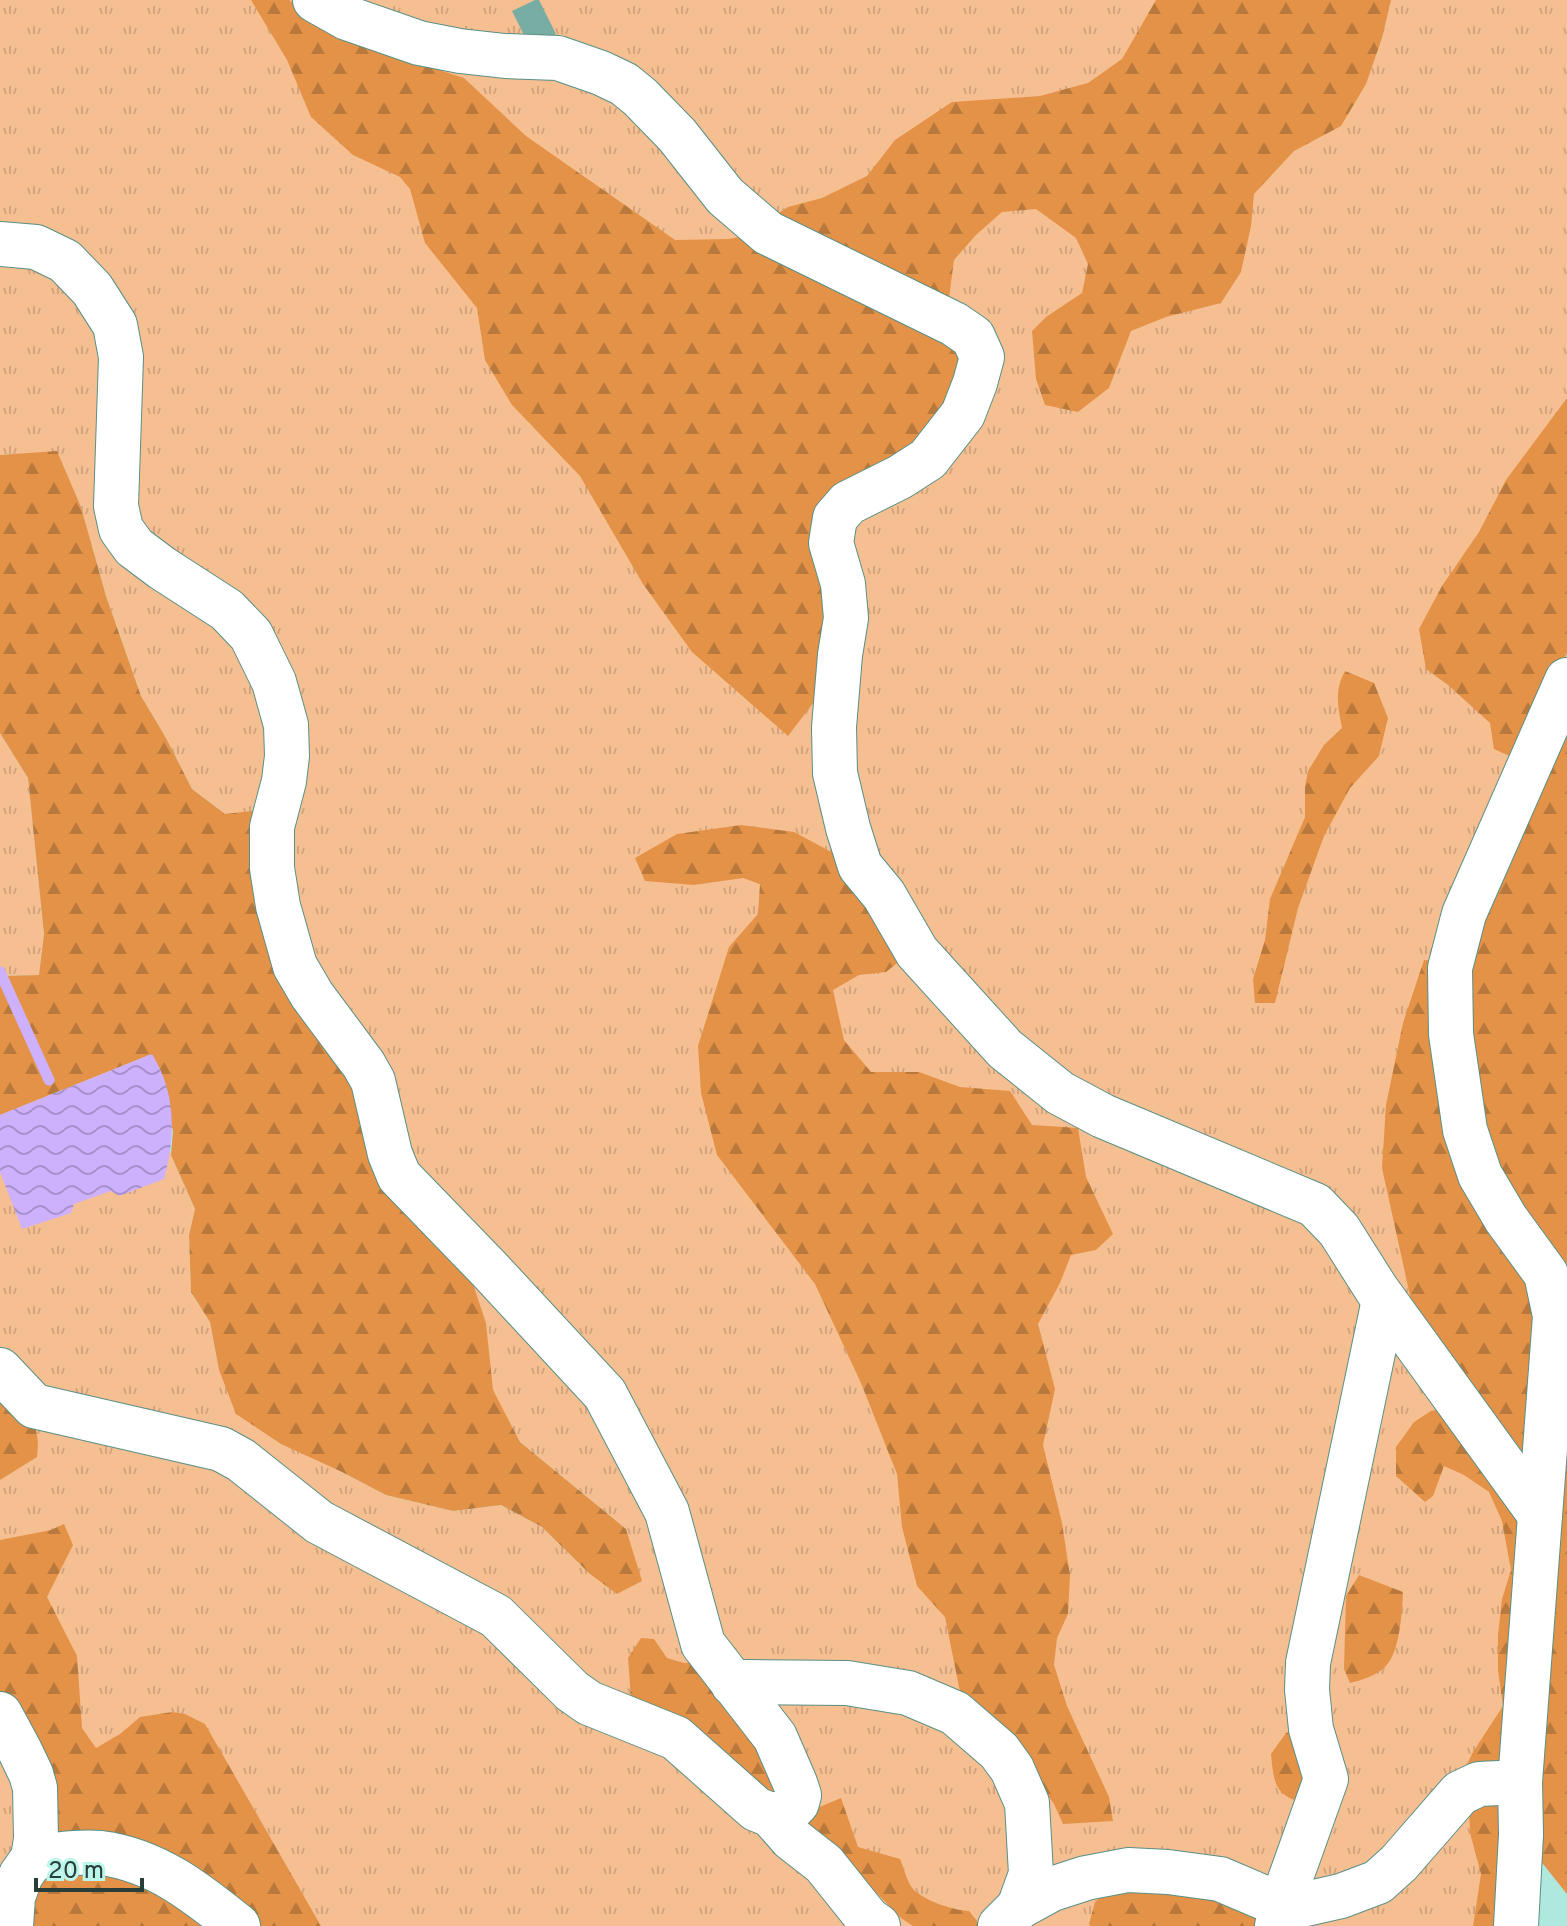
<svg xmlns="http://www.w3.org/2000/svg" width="1567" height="1926" font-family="Overpass,sans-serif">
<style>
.grass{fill:url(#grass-tufts)}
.forest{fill:url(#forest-firs)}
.water{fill:url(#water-waves)}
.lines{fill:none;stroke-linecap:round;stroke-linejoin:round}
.stream{stroke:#cdb1fc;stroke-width:11}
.building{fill:#77ada2}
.minor-casing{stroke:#598f85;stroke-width:46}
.minor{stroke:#fff;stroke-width:44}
</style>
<defs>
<pattern id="grass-tufts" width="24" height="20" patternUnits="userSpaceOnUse" patternTransform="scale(2)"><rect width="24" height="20" fill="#f6bf91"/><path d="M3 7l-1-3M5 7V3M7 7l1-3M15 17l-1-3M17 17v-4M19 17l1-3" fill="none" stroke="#d3a57e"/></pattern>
<pattern id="forest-firs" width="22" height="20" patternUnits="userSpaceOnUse" patternTransform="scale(2)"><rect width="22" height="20" fill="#e49247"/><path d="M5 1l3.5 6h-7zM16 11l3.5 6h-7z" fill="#b9793c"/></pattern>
<pattern id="water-waves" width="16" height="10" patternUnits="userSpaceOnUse" patternTransform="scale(2)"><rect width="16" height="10" fill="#cdb1fc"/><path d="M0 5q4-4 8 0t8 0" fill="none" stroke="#a691cd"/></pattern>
</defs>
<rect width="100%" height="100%" fill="#afe8dc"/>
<g class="grass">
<polygon points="0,0 1567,0 1567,653 1525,763 1528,1268 1495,1926 0,1926 0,1115 152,1054 171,1155 195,1209 189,1235 191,1292 210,1322 219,1370 342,1472 386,1495 453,1511 501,1505 542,1527 590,1574 626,1529 520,1442 492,1390 486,1323 225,814 192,789 166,738 141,696 106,596 81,507 57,452 0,455"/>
<polygon points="0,733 28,778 44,934 39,975 0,976"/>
</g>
<g class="forest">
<polygon points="251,0 289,0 330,28 417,63 464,78 526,136 675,240 729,239 744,236 966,352 938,429 847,494 829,587 817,698 788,736 692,652 643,584 580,476 512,405 485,360 477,308 425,243 410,189 400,177 353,155 311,117 287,60"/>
<polygon points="1156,0 1391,0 1382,38 1366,84 1341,126 1294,151 1254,194 1251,226 1241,272 1221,303 1166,317 1131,331 1109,388 1078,412 1045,405 1036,379 1032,331 1046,317 1082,293 1088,264 1076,238 1036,209 1002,212 976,235 954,260 948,306 768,220 788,207 822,198 867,176 895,140 952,102 1040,96 1088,83 1122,59"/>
<polygon points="1567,398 1567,653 1525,763 1494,749 1490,723 1448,685 1426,669 1419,629 1442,586 1479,532 1506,480"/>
<polygon points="57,451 81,507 106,596 141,696 166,738 192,789 225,814 260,810 265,869 466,1263 486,1323 493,1390 520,1442 626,1529 642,1581 617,1594 590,1574 542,1527 501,1505 453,1511 386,1495 342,1472 281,1444 236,1414 219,1370 210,1322 191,1292 189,1235 195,1209 171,1155 173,1131 152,1054 0,1115 0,976 39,975 44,934 28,778 0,733 0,455"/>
<path d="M1345 671 1374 683 1388 718 1379 756 1350 788 1324 836 1298 908 1275 1003H1255L1253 979 1265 940 1270 899 1305 817V786L1308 771 1324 745 1342 728C1338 707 1334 691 1345 671Z"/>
<polygon points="1567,705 1567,1894 1539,1859 1535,1831 1566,1317 1515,1215 1473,1109 1470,926"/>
<polygon points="741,825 794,832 837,855 906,956 886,972 859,975 833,990 844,1040 871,1072 919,1072 960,1087 1010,1091 1032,1125 1078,1128 1086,1177 1113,1234 1096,1250 1071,1255 1060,1283 1038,1324 1055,1389 1043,1445 1062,1523 1070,1575 1068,1614 1057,1638 1054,1665 1067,1706 1109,1797 1113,1821 1063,1824 1054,1804 1039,1783 960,1692 945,1617 917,1586 902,1527 897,1474 861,1383 815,1284 717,1155 701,1093 698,1046 729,947 758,914 760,884 743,878 694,885 645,881 635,858 677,834"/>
<polygon points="1424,960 1440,961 1442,1034 1544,1308 1534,1481 1414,1314 1382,1168 1386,1105 1403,1023"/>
<path d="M0 1396C27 1415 42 1421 37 1457L0 1480Z"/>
<polygon points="1449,1407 1527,1531 1511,1769 1465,1768 1473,1752 1503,1706 1498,1670 1498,1635 1502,1599 1511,1570 1502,1521 1489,1492 1464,1475 1444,1466 1433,1496 1425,1502 1396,1476 1396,1447 1414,1422 1431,1411"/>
<polygon points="64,1524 73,1545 47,1597 77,1656 82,1728 96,1748 120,1734 140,1717 172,1712 185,1714 205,1724 321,1926 247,1926 64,1848 0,1700 0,1540 51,1530"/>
<path d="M1359 1575 1403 1592C1402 1612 1400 1653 1385 1667 1375 1676 1362 1680 1350 1683L1344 1669 1346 1596Z"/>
<polygon points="641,1638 654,1639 667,1658 684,1663 697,1662 744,1708 787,1804 632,1713 628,1658"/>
<path d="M1306 1726 1311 1804C1276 1798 1274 1787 1271 1754L1286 1733Z"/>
<path d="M841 1798 858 1847 900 1859C904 1868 907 1882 913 1889 925 1901 952 1910 969 1911L981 1926H913L901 1918 869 1885 796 1817Z"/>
<polygon points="1507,1800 1495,1926 1473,1926 1481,1874 1470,1833 1469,1807"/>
<polygon points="102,1858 229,1926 18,1926 25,1881"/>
<polygon points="1116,1882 1234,1895 1266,1926 1090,1926 1089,1924 1095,1902"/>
</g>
<path class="water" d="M152 1054C176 1093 176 1136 164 1179L119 1196 111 1191 74 1204 71 1213 22 1229 0 1172V1115Z"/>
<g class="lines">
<polyline class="stream" points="0,972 49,1080"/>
</g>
<polygon class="building" points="535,0 539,0 556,34 530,47 512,11"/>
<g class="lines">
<defs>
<g id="minor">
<polyline points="315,0 347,18 419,43 460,51 505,56 558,58 601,73 624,84 640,97 677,135 725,196 768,233 954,324 973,337 982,357 975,383 963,414 928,459 900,477 848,503 835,518 831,543 843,584 846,618 840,655 834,727 835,773 848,828 860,866 884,895 917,952 1005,1049 1060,1093 1103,1116 1315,1205 1339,1230 1377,1290 1540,1515"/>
<polyline points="0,244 36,247 65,261 92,289 115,325 121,357 116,506 121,529 134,547 162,568 227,610 251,635 274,682 286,725 287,756 284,781 272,827 272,868 278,906 295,966 312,995 364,1065 373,1081 390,1154 399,1176 489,1269 605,1394 667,1512 703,1644 775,1737 795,1783 799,1795 797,1803 791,1809 782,1813 771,1815"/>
<polyline points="0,1370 34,1406 221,1449 241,1460 319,1522 496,1616 572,1691 589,1703 676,1738 756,1809 771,1815 792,1839 824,1864 868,1919 878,1926"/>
<polyline points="733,1684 746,1682 847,1683 908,1693 955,1713 999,1751 1012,1769 1027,1803 1031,1874 1019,1907"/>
<polyline points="0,1714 20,1751 31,1774 35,1788 36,1839 33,1858 21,1875 13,1897 11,1926"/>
<path d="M33 1858C55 1855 79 1851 101 1853 156 1860 197 1893 238 1926"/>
<polyline points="1000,1926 1019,1907 1052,1889 1086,1878 1128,1870 1168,1872 1220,1879 1288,1908 1341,1896 1378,1882 1399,1863 1460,1793 1479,1784 1520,1782"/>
<polyline points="1277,1926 1281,1905 1326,1779 1311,1729 1307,1690 1308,1663 1384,1300"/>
<polyline points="1516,1926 1521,1835 1520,1782 1555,1316 1546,1274 1506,1219 1480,1175 1465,1130 1451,1034 1450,968 1464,914 1567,680"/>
</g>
</defs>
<use href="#minor" class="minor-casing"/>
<use href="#minor" class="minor"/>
</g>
<path d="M36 1878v12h106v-12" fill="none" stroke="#273e39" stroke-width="4"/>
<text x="48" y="1878" font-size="24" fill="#273e39" stroke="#bcf5e9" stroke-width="6" paint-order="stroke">20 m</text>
</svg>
